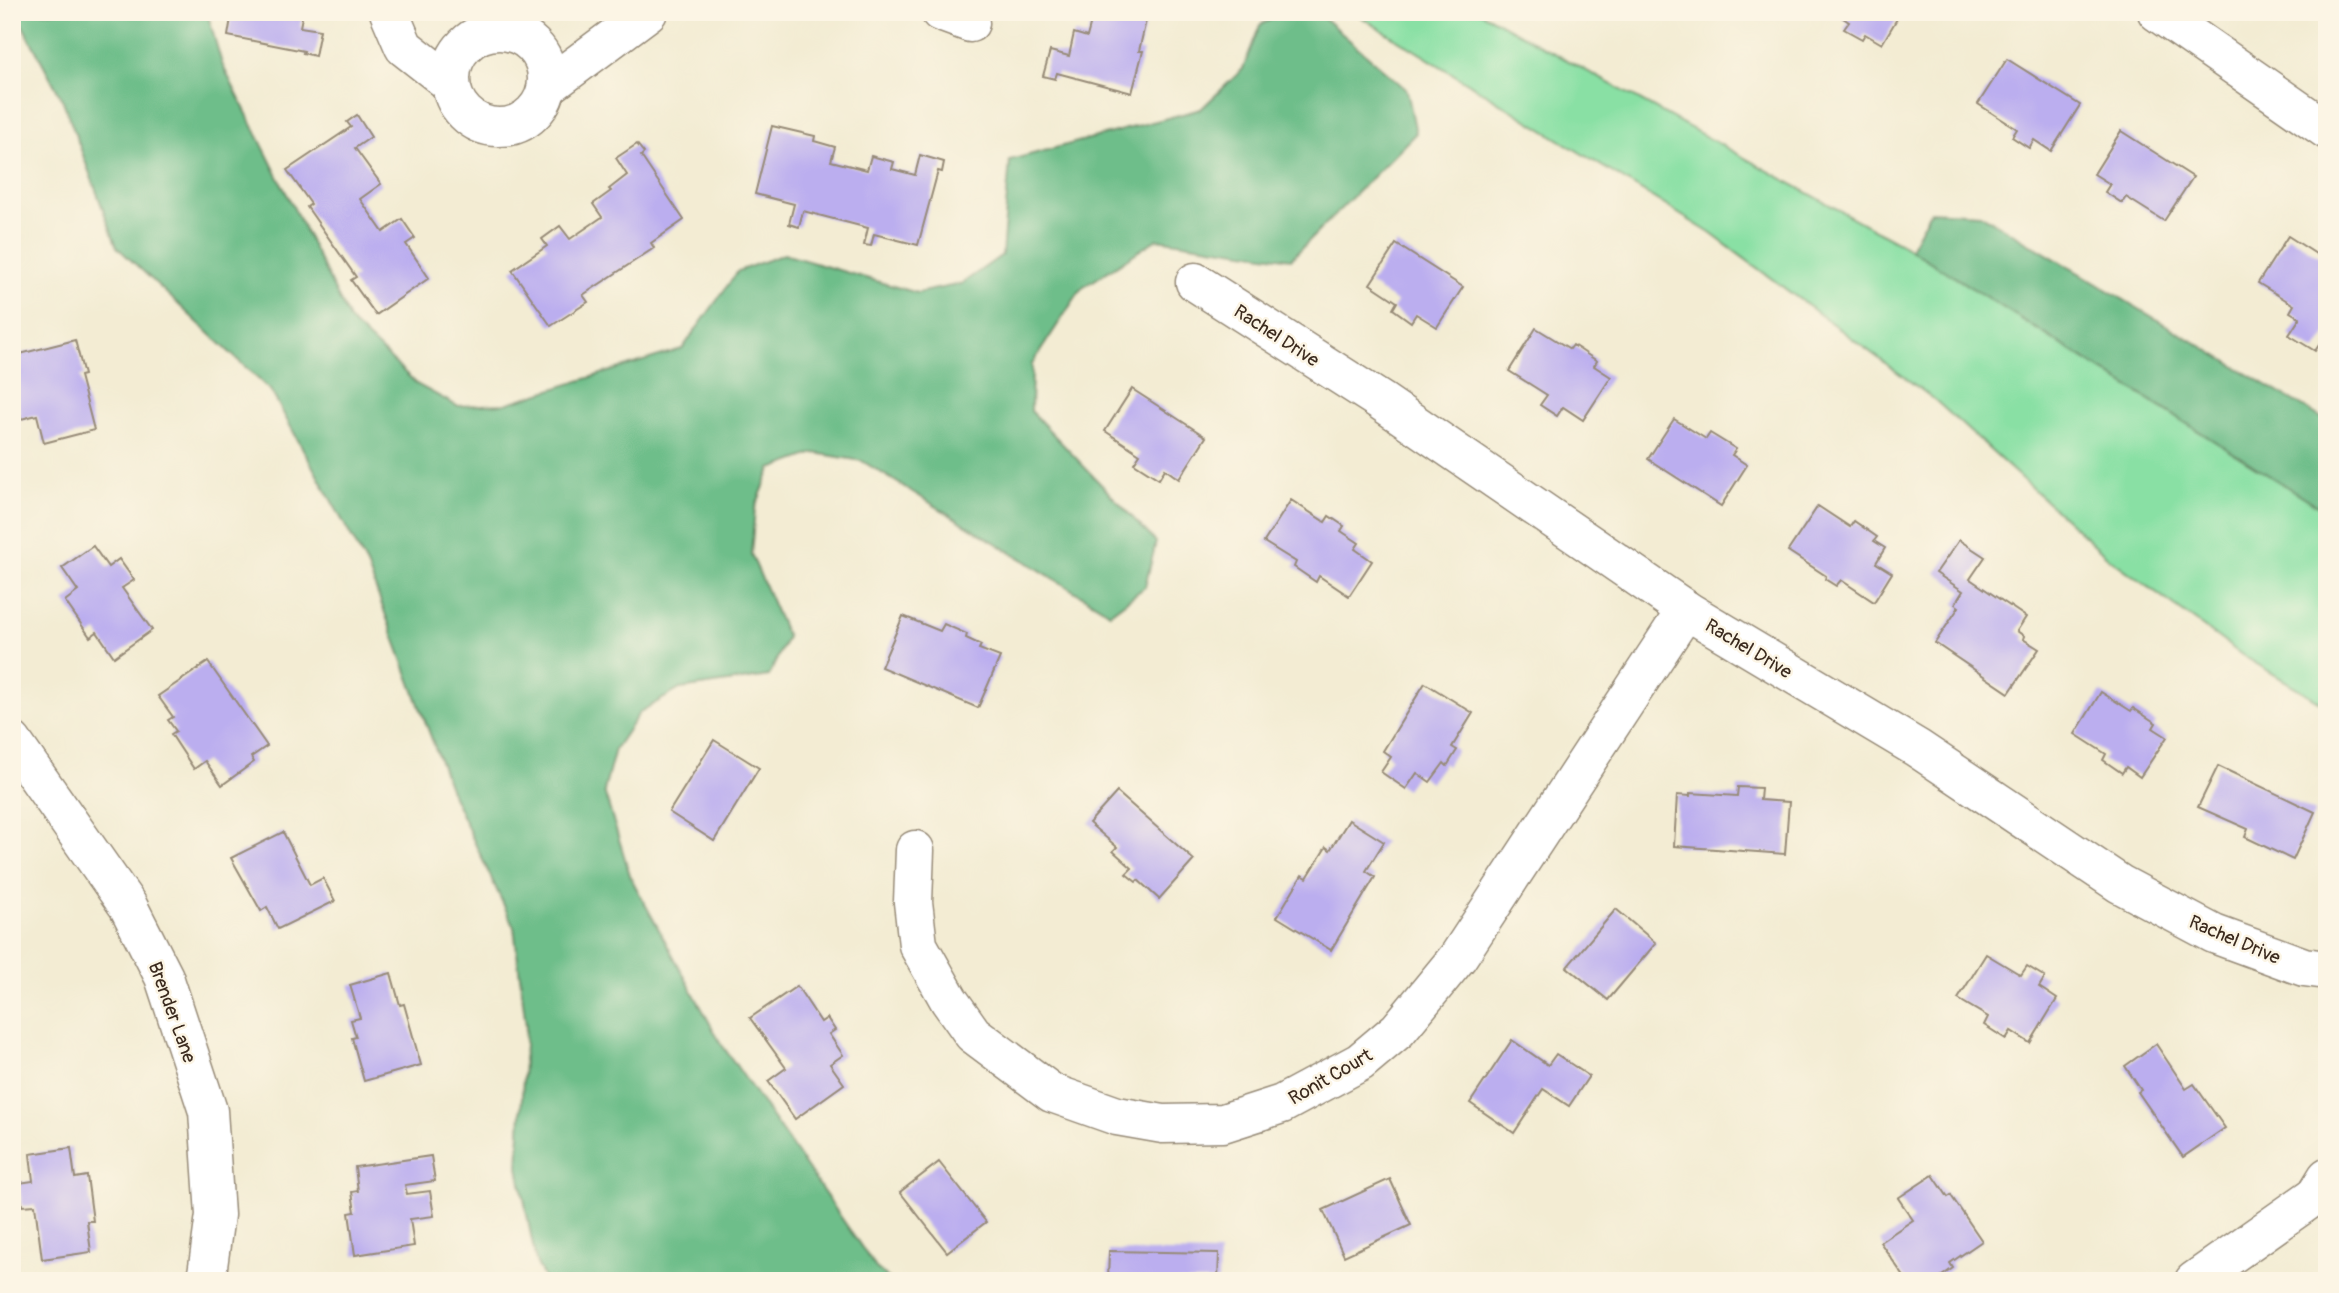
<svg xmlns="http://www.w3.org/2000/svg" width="2339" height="1293" font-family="Pangolin,sans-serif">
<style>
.green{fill:#89e0a4;stroke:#628561;stroke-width:2}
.forest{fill:#6ebe8a;stroke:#547454;stroke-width:2}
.building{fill:#bbaeef}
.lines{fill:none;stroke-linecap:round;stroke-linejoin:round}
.minor-casing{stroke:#978b78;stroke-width:41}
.minor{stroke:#fff;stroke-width:38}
.labels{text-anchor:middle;stroke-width:5;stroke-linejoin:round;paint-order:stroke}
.street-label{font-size:19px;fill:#3b2a1e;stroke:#fcf5e5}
</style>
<rect width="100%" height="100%" fill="#fcf5e5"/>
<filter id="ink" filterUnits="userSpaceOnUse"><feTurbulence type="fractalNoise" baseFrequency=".0143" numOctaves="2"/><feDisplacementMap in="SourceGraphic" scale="14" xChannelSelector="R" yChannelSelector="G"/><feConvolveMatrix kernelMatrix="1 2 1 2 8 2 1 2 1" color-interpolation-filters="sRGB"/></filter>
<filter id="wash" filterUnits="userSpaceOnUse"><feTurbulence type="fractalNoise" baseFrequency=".00686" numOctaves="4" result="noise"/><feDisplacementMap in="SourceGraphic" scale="28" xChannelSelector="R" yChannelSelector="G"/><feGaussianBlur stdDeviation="1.57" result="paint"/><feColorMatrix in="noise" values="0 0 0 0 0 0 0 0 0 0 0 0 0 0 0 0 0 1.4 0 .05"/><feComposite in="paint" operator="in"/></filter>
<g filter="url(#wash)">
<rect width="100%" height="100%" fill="#f3ecd3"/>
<polygon class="green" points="1353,12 1480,12 1910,249 2327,512 2327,706 2242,655 2109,558 1935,400 1710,233"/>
<g class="forest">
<polygon points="12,12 207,12 222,64 350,321 418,385 457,406 505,404 682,349 738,271 784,254 917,293 961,284 1002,255 1010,160 1201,109 1243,69 1260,25 1285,12 1317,12 1407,90 1416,133 1291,259 1157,239 1081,289 1032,364 1031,411 1156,542 1145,587 1110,613 862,461 815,453 771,469 755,508 751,554 787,637 769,676 680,689 640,712 615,749 604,791 631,878 720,1042 876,1268 892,1281 546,1281 536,1262 518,1167 526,1026 514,927 453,796 367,565 271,391 117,247 63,101 17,15"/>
<polygon points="1930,211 1980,214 2327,421 2327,512 1910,249"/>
</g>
<g id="blocks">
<g class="building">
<polygon points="232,12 303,12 300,27 320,30 315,56 303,53 304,51 228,36"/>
<polygon points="1075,12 1148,12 1139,51 1143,51 1132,93 1057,73 1055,79 1043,76 1050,51 1069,56 1074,33 1087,37 1092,18"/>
<polygon points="1834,12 1901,12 1882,44 1865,34 1862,39 1844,29 1849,22"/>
<polygon points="2007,59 2080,105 2051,151 2034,140 2029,148 2012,137 2017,129 1978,104"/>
<polygon points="357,115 371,137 355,148 381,184 360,199 383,232 402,219 415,238 406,244 429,278 376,315 351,280 356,277 307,207 311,204 287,170 351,127 347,122"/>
<polygon points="772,126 815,136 814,141 835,147 831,161 867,170 871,156 894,162 892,169 915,175 920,155 944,162 942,172 938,171 918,245 874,234 871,246 864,245 868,228 803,211 799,227 789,224 794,204 755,194"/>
<polygon points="2121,131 2193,177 2164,221 2126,197 2122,203 2105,192 2110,184 2094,174"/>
<polygon points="637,144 644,153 641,156 684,220 651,243 654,248 583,295 588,302 551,326 512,270 547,246 542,239 560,226 570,239 602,217 593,204 611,191 609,189 627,175 616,158"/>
<polygon points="2288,236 2327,261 2327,333 2315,351 2289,335 2300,318 2290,312 2294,305 2258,283"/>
<polygon points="1396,244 1463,287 1437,327 1416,314 1411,322 1393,309 1397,302 1370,284"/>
<polygon points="1536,328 1570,349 1573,345 1597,361 1594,366 1611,377 1583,420 1563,407 1557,416 1540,405 1547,395 1509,371"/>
<polygon points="75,340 84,375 80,376 94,430 44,443 37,415 21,419 12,373 12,356"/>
<polygon points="1132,389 1206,437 1179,479 1165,469 1159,479 1134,463 1140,454 1105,431"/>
<polygon points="1674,419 1706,439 1710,433 1736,449 1732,455 1747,465 1721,506 1648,459"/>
<polygon points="1291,500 1325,522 1329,516 1344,526 1341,531 1359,543 1355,549 1372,561 1349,596 1319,576 1316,582 1294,567 1296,562 1264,542"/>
<polygon points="1818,506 1850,527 1854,521 1877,537 1874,541 1885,548 1876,563 1892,573 1874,602 1841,580 1836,586 1825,579 1826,576 1788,551"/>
<polygon points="1959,540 1985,557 1970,579 2026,617 2017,631 2024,636 2023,639 2039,649 2009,693 1935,643 1959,607 1955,604 1963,591 1936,573"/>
<polygon points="93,546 108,567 119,559 134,580 122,588 152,630 114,657 97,632 90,637 65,601 78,591 62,568"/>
<polygon points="903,616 940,631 944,624 967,634 966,638 981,645 979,649 1000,657 978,708 881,667"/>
<polygon points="208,662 267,746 251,757 254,762 222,785 205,761 194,769 171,734 176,731 168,720 173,717 158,696"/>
<polygon points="1425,683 1473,713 1452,747 1457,750 1447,766 1444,763 1430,782 1417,773 1406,789 1381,772 1391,757 1383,751"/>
<polygon points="2101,692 2131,711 2133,708 2156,723 2153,728 2167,737 2140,777 2126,767 2122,773 2103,760 2106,754 2075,734"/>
<polygon points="714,740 759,768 714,841 669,812"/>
<polygon points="2218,766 2315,812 2293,860 2245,837 2248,829 2198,807"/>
<polygon points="1738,787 1761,788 1760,800 1789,802 1785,854 1674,846 1677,795 1690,796 1690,793 1737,796"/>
<polygon points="1117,792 1194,860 1159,899 1138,880 1136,882 1126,874 1132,868 1113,851 1117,847 1089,823"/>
<polygon points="1349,820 1384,842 1366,871 1375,877 1331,950 1277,917 1302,875 1307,878 1326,847 1330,850"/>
<polygon points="283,832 310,885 323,878 335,901 278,929 267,907 261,911 231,858"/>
<polygon points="1616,909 1656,943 1608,1000 1567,967"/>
<polygon points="1986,954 2021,975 2027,966 2045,977 2039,987 2057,999 2030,1043 2011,1031 2006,1039 1984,1025 1988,1017 1958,999"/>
<polygon points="391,973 400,1005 404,1004 421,1065 364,1081 352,1038 356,1037 351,1020 360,1018 350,985"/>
<polygon points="797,986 821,1022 827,1018 835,1030 829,1034 843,1055 830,1064 844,1084 795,1119 768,1081 786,1068 750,1018"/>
<polygon points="1512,1040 1548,1065 1556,1054 1589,1076 1569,1106 1543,1089 1514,1133 1470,1103"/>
<polygon points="2156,1044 2186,1089 2194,1084 2225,1128 2183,1157 2138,1092 2141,1090 2125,1066"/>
<polygon points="71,1148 75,1178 87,1176 93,1221 87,1221 91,1252 42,1259 35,1205 22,1206 19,1183 33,1181 30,1154"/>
<polygon points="431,1156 435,1181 405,1185 407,1194 430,1191 434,1216 410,1219 414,1246 355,1255 349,1213 355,1212 352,1192 358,1191 355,1167"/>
<polygon points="939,1162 986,1222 947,1252 900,1192"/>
<polygon points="1933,1175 1948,1197 1951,1195 1952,1197 1982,1241 1950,1263 1953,1268 1935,1281 1907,1281 1880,1242 1913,1220 1898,1198"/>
<polygon points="1390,1179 1411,1225 1344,1256 1323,1210"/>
<polygon points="1109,1251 1219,1253 1218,1281 1108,1281"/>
<polygon points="1836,1274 1841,1281 1826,1281"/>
</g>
</g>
</g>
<g filter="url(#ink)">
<use href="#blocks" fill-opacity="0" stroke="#978b78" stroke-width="2"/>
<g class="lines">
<defs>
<g id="minor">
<polyline points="389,12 404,47 450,83"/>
<polyline points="940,12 970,23"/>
<polyline points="2157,12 2327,130"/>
<circle cx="499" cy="79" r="48"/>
<polyline points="547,87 648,12"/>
<polyline points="1195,282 1381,401 1686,610 1917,748 2120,884 2214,934 2304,967 2327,970"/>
<polyline points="12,741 128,906 164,977 208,1111 215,1215 206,1281"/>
<polyline points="915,850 913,902 918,945 949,1000 973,1034 1052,1093 1117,1116 1163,1124 1223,1123 1282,1104 1360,1062 1398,1030 1458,957 1686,610"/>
<polyline points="2194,1281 2316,1195 2327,1177"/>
</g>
</defs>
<use href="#minor" class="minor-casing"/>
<use href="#minor" class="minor"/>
</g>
</g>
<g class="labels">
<g class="street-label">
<text transform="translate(1277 335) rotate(33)" y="7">Rachel Drive</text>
<text transform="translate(1749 648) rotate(31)" y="7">Rachel Drive</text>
<text transform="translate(2235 939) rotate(23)" y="7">Rachel Drive</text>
<text transform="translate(173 1012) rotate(70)" y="7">Brender Lane</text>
<text transform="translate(1330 1076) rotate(-30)" y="7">Ronit Court</text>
</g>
</g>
<rect width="2339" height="1293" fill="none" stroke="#fcf5e5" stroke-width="42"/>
</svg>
